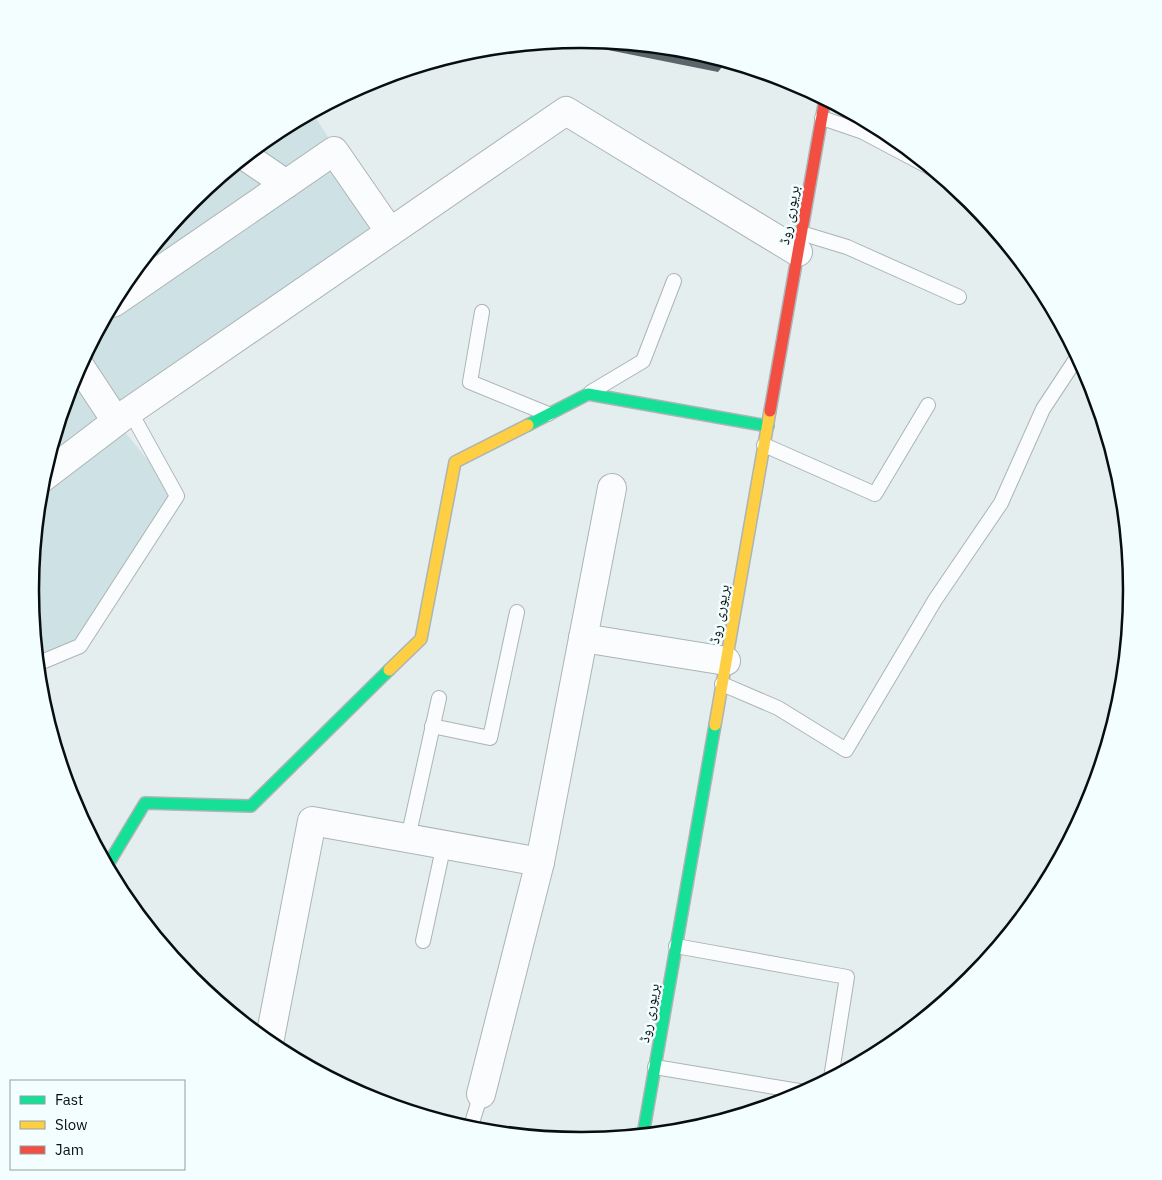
<svg xmlns="http://www.w3.org/2000/svg" width="1162" height="1180" font-family="'IBM Plex Sans','Noto Naskh Arabic',sans-serif">
<style>
.built{fill:#cee1e4}
.lines{fill:none;stroke-linecap:round;stroke-linejoin:round}
.lane-casing{stroke:#acb4b5;stroke-width:16}
.street-casing{stroke:#acb4b5;stroke-width:30}
.fast-casing{stroke:#acb4b5;stroke-width:14}
.slow-casing{stroke:#acb4b5;stroke-width:14}
.jam-casing{stroke:#acb4b5;stroke-width:14}
.lane{stroke:#fbfcfd;stroke-width:14}
.street{stroke:#fbfcfd;stroke-width:28}
.fast{stroke:#16e098;stroke-width:11}
.slow{stroke:#ffcf43;stroke-width:11}
.jam{stroke:#f24e42;stroke-width:11}
.shaded-wall{fill:#5a666a}
.building{fill:#809297;stroke:#5a666a}
.labels{text-anchor:middle;stroke-width:5;stroke-linejoin:round;paint-order:stroke}
.street-label{font-size:15px;fill:#080e0f;stroke:#f2feff}
.rim{fill:none;stroke:#080e0f;stroke-width:2.5}
</style>
<rect width="100%" height="100%" fill="#e4eeef"/>
<polygon class="built" points="312,112 381,219 116,421 177,496 80,646 37,664 30,590 41,482 72,379 123,284 192,200 275,132"/>
<g class="lines">
<defs>
<g id="lane">
<polyline points="822,118 863,132 931,168"/>
<polyline points="801,233 847,247 959,297"/>
<polyline points="482,312 470,382 548,414"/>
<polyline points="591,392 643,361 674,281"/>
<polyline points="764,445 875,494 928,405"/>
<polyline points="37,664 80,646 177,496 130,411"/>
<polyline points="722,684 778,708 846,750 935,600 1001,503 1043,409 1078,356"/>
<polyline points="432,726 490,738 517,612"/>
<polyline points="408,838 439,698"/>
<polyline points="423,941 444,844"/>
<polyline points="676,946 847,977 831,1078"/>
<polyline points="655,1067 805,1092"/>
<polyline points="470,1129 481,1094"/>
</g>
<g id="street">
<polyline points="245,156 286,184"/>
<polyline points="113,303 334,151 390,232"/>
<polyline points="79,365 116,421"/>
<polyline points="42,478 130,411 566,111 798,252"/>
<polyline points="583,638 726,661"/>
<polyline points="269,1043 312,821 540,862"/>
<polyline points="481,1094 540,862 612,488"/>
</g>
<g id="fast">
<polyline points="528,425 588,394 768,426"/>
<polyline points="107,866 145,803 251,806 389,670"/>
<polyline points="643,1135 715,725"/>
</g>
<g id="slow">
<polyline points="389,670 421,639 455,462 528,425"/>
<polyline points="715,725 770,411"/>
</g>
<polyline id="jam" points="770,411 825,99"/>
</defs>
<use href="#lane" class="lane-casing"/>
<use href="#street" class="street-casing"/>
<use href="#fast" class="fast-casing"/>
<use href="#slow" class="slow-casing"/>
<use href="#jam" class="jam-casing"/>
<use href="#lane" class="lane"/>
<use href="#street" class="street"/>
<use href="#fast" class="fast"/>
<use href="#slow" class="slow"/>
<use href="#jam" class="jam"/>
</g>
<polygon class="shaded-wall" points="581,39 722,67 718,72 563,41"/>
<polygon class="building" points="581,39 689,50 723,60 722,67"/>
<g class="labels">
<g class="street-label">
<text transform="translate(789 215) rotate(-80)" y="5">بریوری روڈ</text>
<text transform="translate(719 614) rotate(-80)" y="5">بریوری روڈ</text>
<text transform="translate(649 1013) rotate(-80)" y="5">بریوری روڈ</text>
</g>
</g>
<path d="M0 0H1162V1180H0ZM39 590a542 542 0 1 1 1084 0a542 542 0 1 1-1084 0Z" fill="#f2feff" fill-rule="evenodd"/>
<path class="rim" d="M39 590a542 542 0 1 1 1084 0a542 542 0 1 1-1084 0Z"/>
<rect x="10" y="1080" width="175" height="90" fill="#f2feff" stroke="#949e9f"/>
<rect x="20" y="1096" width="25" height="8" fill="#16e098" stroke="#949e9f"/>
<text x="55" y="1105" font-size="15" fill="#080e0f">Fast</text>
<rect x="20" y="1121" width="25" height="8" fill="#ffcf43" stroke="#949e9f"/>
<text x="55" y="1130" font-size="15" fill="#080e0f">Slow</text>
<rect x="20" y="1146" width="25" height="8" fill="#f24e42" stroke="#949e9f"/>
<text x="55" y="1155" font-size="15" fill="#080e0f">Jam</text>
</svg>
